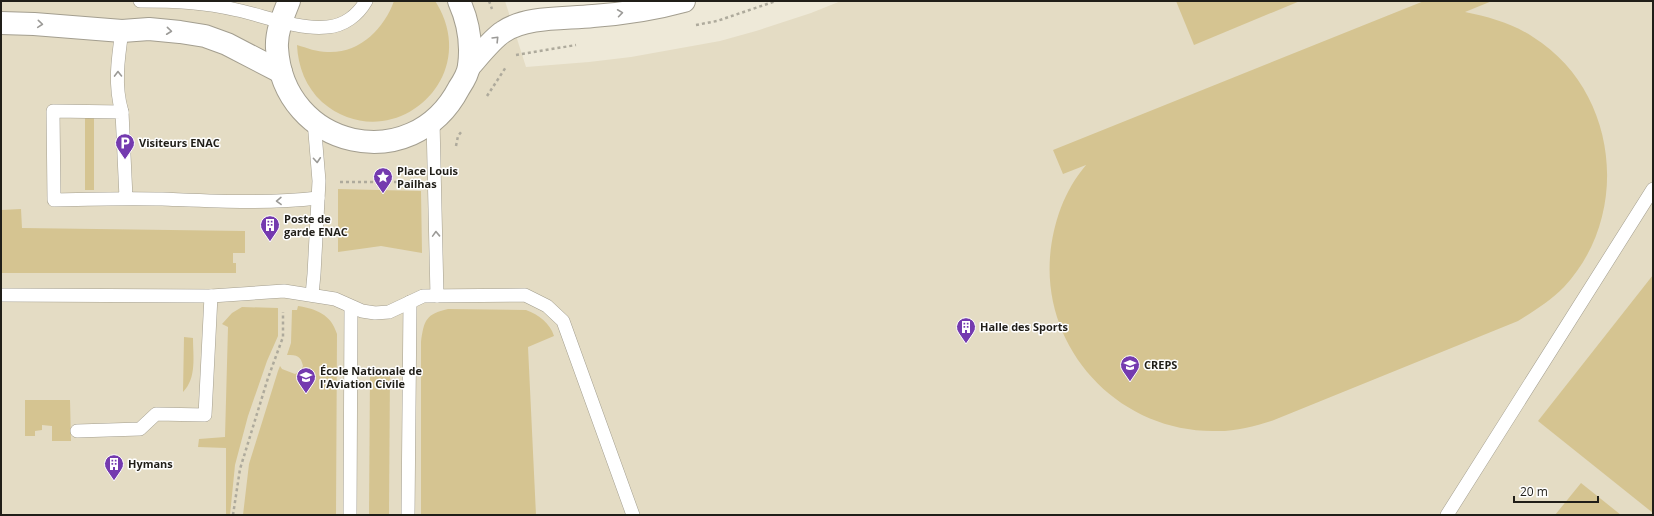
<svg xmlns="http://www.w3.org/2000/svg" width="1654" height="516" font-family="'Open Sans',sans-serif">
<style>
.built{fill:#e4dcc4}
.green{fill:#d5c491}
.lines{fill:none;stroke-linecap:round;stroke-linejoin:round}
.lane-casing{stroke:#a39e8f;stroke-width:14}
.street-casing{stroke:#a39e8f;stroke-width:24}
.secondary-casing{stroke:#a39e8f;stroke-width:24}
.path{stroke:#aeaa9c;stroke-width:2.5;stroke-dasharray:3 3;stroke-linecap:butt}
.lane{stroke:#fff;stroke-width:13}
.street{stroke:#fff;stroke-width:22}
.secondary{stroke:#fff;stroke-width:22}
.oneway{stroke:#9b9a97}
.labels{text-anchor:middle;stroke-width:3;stroke-linejoin:round;paint-order:stroke}
.poi-label{font-size:11px;font-weight:bold;fill:#201e18;stroke:#fff;text-anchor:start}
</style>
<rect width="100%" height="100%" fill="#eee9d8"/>
<polygon class="built" points="1,1 505,1 526,67 589,62 631,57 720,41 756,31 811,13 841,1 1653,1 1653,515 1,515"/>
<g class="green">
<path d="M394 1H435L437 4C483 82 388 159 322 102 306 87 298 67 297 45 307 48 317 52 327 52 359 54 384 29 394 1Z"/>
<polygon points="1176,1 1300,1 1194,45"/>
<path d="M1424 1H1492L1465 12C1489 17 1512 23 1533 37 1618 90 1632 214 1564 287 1550 301 1534 311 1518 321L1274 420C1256 426 1237 431 1218 431 1122 434 1043 353 1050 257 1053 223 1064 191 1086 165L1063 174 1053 150Z"/>
<rect x="85" y="117" width="9" height="73"/>
<polygon points="338,189 421,191 422,253 381,246 338,252"/>
<polygon points="21,209 22,228 245,231 245,253 233,253 233,263 236,263 236,273 1,273 1,210"/>
<polygon points="1653,275 1653,513 1538,421"/>
<path d="M298 306C316 309 331 314 337 334L336 515H243L249 464 278 371 280 366 282 369 295 374 300 371 303 366C301 356 297 355 287 355L291 343 292 310H297Z"/>
<polygon points="242,307 278,308 278,336 267,361 248,416 235,465 230,515 226,515 226,448 198,447 199,439 225,437 228,327 222,324 232,313"/>
<path d="M448 309 526 310C539 315 550 323 554 336L528 347 536 515H421V342C424 320 426 314 448 309Z"/>
<path d="M184 337 193 338C193 356 197 378 183 392Z"/>
<polygon points="370,370 390,370 389,515 369,515"/>
<polygon points="25,400 70,400 71,441 52,441 52,426 42,425 42,430 35,431 35,436 25,436"/>
<polygon points="1581,483 1621,515 1555,515"/>
</g>
<g class="lines">
<defs>
<g id="lane">
<path d="M140 1C174 1 204 2 237 10 265 16 299 30 327 27 344 26 358 15 366 1"/>
<path d="M122 31C118 58 114 86 122 112"/>
<polyline points="433,121 437,296"/>
<path d="M126 198 122 112 53 111 54 200C90 199 126 198 162 199 214 201 266 204 318 198"/>
<polyline points="1,295 211,296 284,291 335,299 362,311 375,313 389,312 423,296 525,295 547,306 563,321 633,515"/>
<polyline points="312,295 314,274 319,181 314,121"/>
<polyline points="77,431 140,429 156,414 205,415 211,296"/>
<polyline points="350,515 351,307"/>
<polyline points="408,515 410,302"/>
<polyline points="1447,515 1653,189"/>
</g>
<polyline id="street" points="1,23 34,24 122,31 149,29 180,32 205,36 227,44 281,72"/>
<g id="secondary">
<path d="M289 1C283 16 276 32 277 48 283 149 412 178 459 88 463 82 468 74 469 66 472 44 468 21 459 1"/>
<path d="M469 67C478 57 492 39 503 32 526 16 566 19 593 16 623 14 655 9 684 1"/>
</g>
</defs>
<use href="#lane" class="lane-casing"/>
<use href="#street" class="street-casing"/>
<use href="#secondary" class="secondary-casing"/>
<g class="path">
<polyline points="489,1 492,9"/>
<polyline points="696,25 717,21 776,1"/>
<polyline points="516,55 576,45"/>
<polyline points="487,96 506,67"/>
<polyline points="456,146 458,136 462,131"/>
<polyline points="340,182 413,182"/>
<polyline points="233,515 240,469 268,378 283,337 283,312"/>
</g>
<use href="#lane" class="lane"/>
<use href="#street" class="street"/>
<use href="#secondary" class="secondary"/>
</g>
<defs><path id="oneway-chevron" d="M-2-3.5L2.5 0L-2 3.5" fill="none" stroke-width="1.6" stroke-linecap="round" stroke-linejoin="round"/></defs>
<g class="oneway">
<use href="#oneway-chevron" transform="translate(620 13) rotate(-8)"/>
<use href="#oneway-chevron" transform="translate(40 24) rotate(5)"/>
<use href="#oneway-chevron" transform="translate(169 31) rotate(6)"/>
<use href="#oneway-chevron" transform="translate(496 39) rotate(-46)"/>
<use href="#oneway-chevron" transform="translate(118 74) rotate(-91)"/>
<use href="#oneway-chevron" transform="translate(317 160) rotate(86)"/>
<use href="#oneway-chevron" transform="translate(279 201) rotate(179)"/>
<use href="#oneway-chevron" transform="translate(436 234) rotate(-92)"/>
</g>
<defs>
<symbol id="parking-pin" viewBox="-11 -11 22 30"><path d="M0 17L-7.5 6A9.5 9.5 0 1 1 7.5 6Z" fill="#743aaf" stroke="#fff"/><path d="M-3.5-5.5H1a3.5 3.5 0 0 1 0 7H-1V5.5H-3.5ZM-1-3.4V-.6H.8a1.4 1.4 0 0 0 0-2.8Z" fill="#fff"/></symbol>
<symbol id="sight-pin" viewBox="-11 -11 22 30"><path d="M0 17L-7.5 6A9.5 9.5 0 1 1 7.5 6Z" fill="#743aaf" stroke="#fff"/><path d="M0-6L1.8-2.2L6-1.7L2.9 1.2L3.7 5.4L0 3.3L-3.7 5.4L-2.9 1.2L-6-1.7L-1.8-2.2Z" fill="#fff"/></symbol>
<symbol id="building-pin" viewBox="-11 -11 22 30"><path d="M0 17L-7.5 6A9.5 9.5 0 1 1 7.5 6Z" fill="#743aaf" stroke="#fff"/><path d="M-4-6H4V6H1V3H-1V6H-4ZM-2.5-4.3h1.7v1.8h-1.7ZM.8-4.3h1.7v1.8H.8ZM-2.5-1h1.7V.8h-1.7ZM.8-1h1.7V.8H.8Z" fill="#fff"/></symbol>
<symbol id="university-pin" viewBox="-11 -11 22 30"><path d="M0 17L-7.5 6A9.5 9.5 0 1 1 7.5 6Z" fill="#743aaf" stroke="#fff"/><path d="M0-5L7-2L0 1L-7-2ZM-4 1L0 2.5L4 1V4Q0 6-4 4Z" fill="#fff"/></symbol>
</defs>
<g fill-rule="evenodd">
<use href="#parking-pin" x="114" y="132" width="22" height="30"/>
<use href="#sight-pin" x="372" y="166" width="22" height="30"/>
<use href="#building-pin" x="259" y="214" width="22" height="30"/>
<use href="#building-pin" x="955" y="316" width="22" height="30"/>
<use href="#university-pin" x="1119" y="354" width="22" height="30"/>
<use href="#university-pin" x="295" y="366" width="22" height="30"/>
<use href="#building-pin" x="103" y="453" width="22" height="30"/>
</g>
<g class="labels">
<g class="poi-label">
<text x="139" y="147">Visiteurs ENAC</text>
<text x="397" y="175">Place Louis<tspan x="397" dy="13">Pailhas</tspan></text>
<text x="284" y="223">Poste de<tspan x="284" dy="13">garde ENAC</tspan></text>
<text x="980" y="331">Halle des Sports</text>
<text x="1144" y="369">CREPS</text>
<text x="320" y="375">École Nationale de<tspan x="320" dy="13">l'Aviation Civile</tspan></text>
<text x="128" y="468">Hymans</text>
</g>
</g>
<rect width="1654" height="516" fill="none" stroke="#201e18" stroke-width="4"/>
<path d="M1514 496v6h84v-6" fill="none" stroke="#201e18" stroke-width="2"/>
<text x="1520" y="496" font-size="12" fill="#201e18" stroke="#ffffff" stroke-width="3" paint-order="stroke">20 m</text>
</svg>
